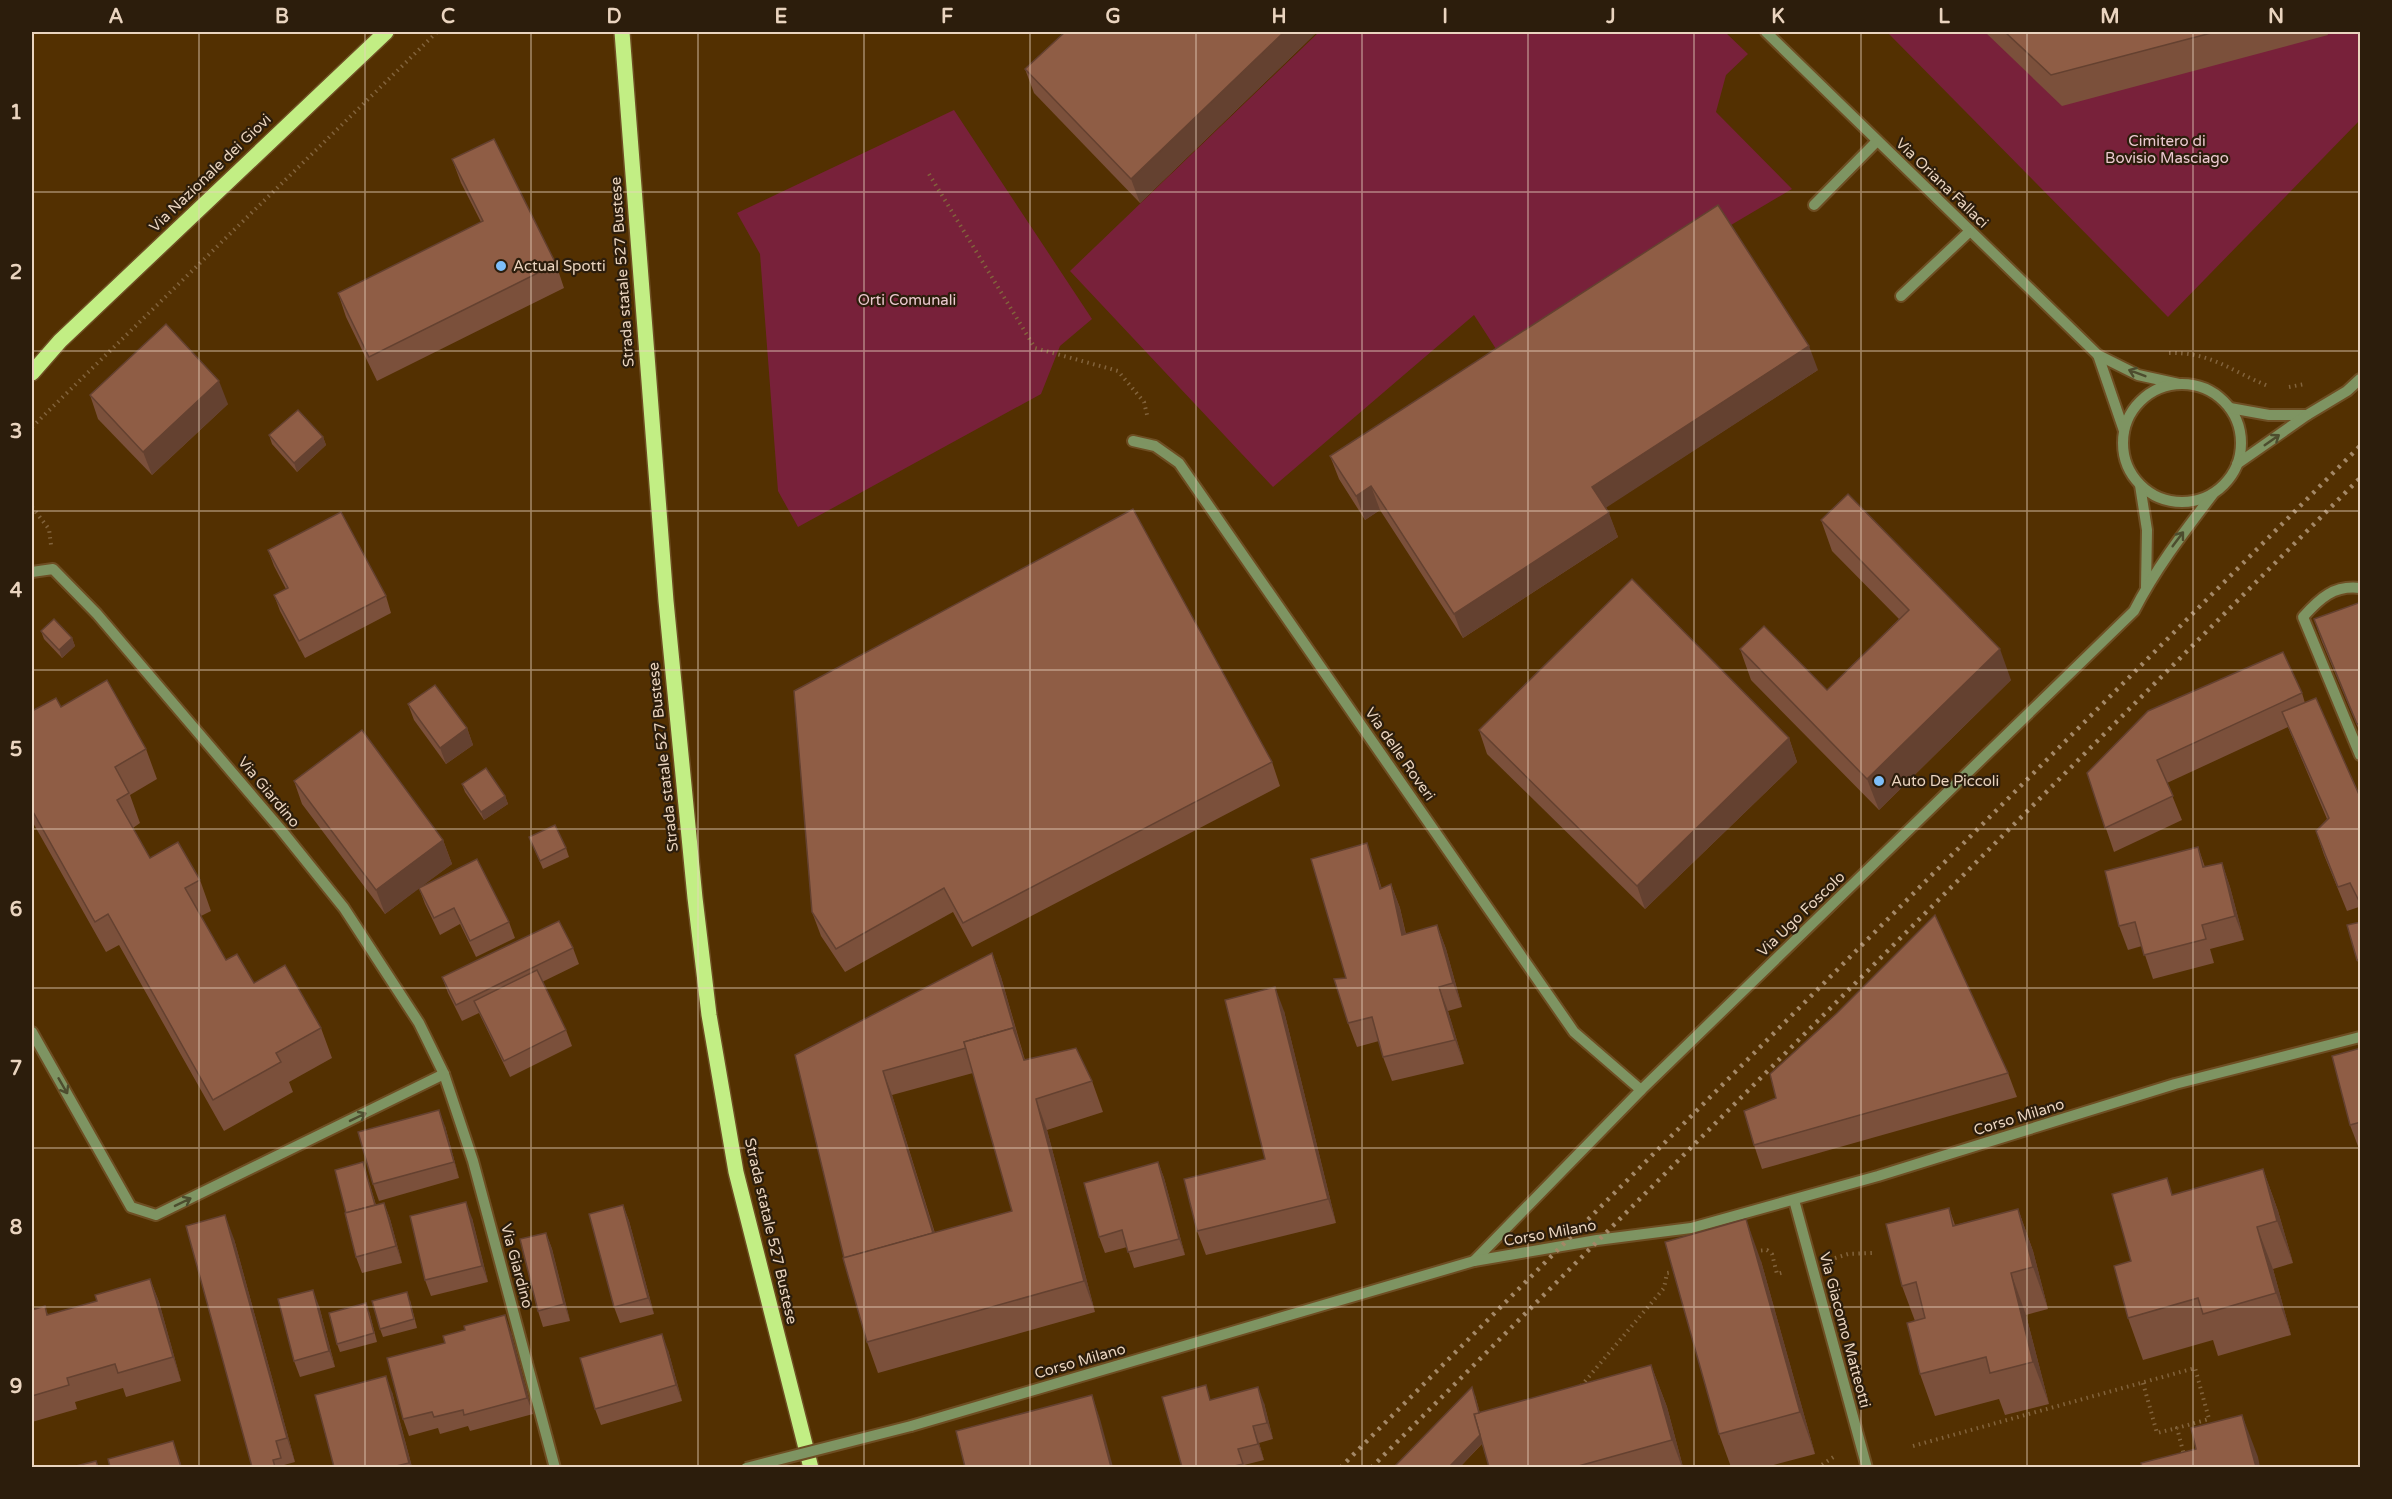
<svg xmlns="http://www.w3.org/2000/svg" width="2392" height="1499" font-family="'Varela Round',sans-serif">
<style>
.green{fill:#78213a}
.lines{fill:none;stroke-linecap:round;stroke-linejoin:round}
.minor-casing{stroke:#6e4e23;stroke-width:14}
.major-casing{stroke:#6e4e23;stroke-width:18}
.path{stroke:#82633c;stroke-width:4;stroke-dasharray:1.5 4.5;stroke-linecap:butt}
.minor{stroke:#7e9462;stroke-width:10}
.major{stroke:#c2ee84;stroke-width:15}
.rail{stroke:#a48867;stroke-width:4.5;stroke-dasharray:3 6;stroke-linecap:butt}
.minor-bridge-casing{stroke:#6e4e23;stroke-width:14;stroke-linecap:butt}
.minor-bridge{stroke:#7e9462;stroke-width:10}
.wall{fill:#7b503b;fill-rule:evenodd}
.shaded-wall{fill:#644130}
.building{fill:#8f5d45;stroke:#644130;stroke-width:1.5}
.oneway{stroke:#4d4d2e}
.grid{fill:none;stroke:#ead4bf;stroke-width:1.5;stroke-opacity:0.55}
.poi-dot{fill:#7dbef9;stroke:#2c1d0c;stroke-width:2}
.labels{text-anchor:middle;stroke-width:4.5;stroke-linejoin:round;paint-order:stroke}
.park-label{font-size:15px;fill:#eccad0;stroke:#2c1d0c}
.street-label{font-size:15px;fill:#ead4bf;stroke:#2c1d0c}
.poi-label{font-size:15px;fill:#ead4bf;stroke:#2c1d0c;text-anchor:start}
.neatline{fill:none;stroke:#ead4bf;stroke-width:2}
.grid-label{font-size:20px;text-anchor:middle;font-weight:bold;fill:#ead4bf}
</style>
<rect width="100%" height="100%" fill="#533001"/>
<g class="green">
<polygon points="1319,32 1725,32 1748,54 1726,75 1716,112 1792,189 1726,228 1509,369 1474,315 1273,487 1070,271"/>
<polygon points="1887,32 2360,32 2360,120 2168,317"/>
<polygon points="954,110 1092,319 1060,346 1041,394 798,527 778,491 760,254 737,213"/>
</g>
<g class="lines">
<defs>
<g id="minor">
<polyline points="1766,32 2098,355 2138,375 2179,384"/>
<polyline points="1814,205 1877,141"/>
<polyline points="1901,296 1970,231"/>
<polyline points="2098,355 2124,431"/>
<circle cx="2182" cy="443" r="59"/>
<polyline points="2230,408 2269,415 2307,415"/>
<polyline points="1133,441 1155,446 1179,463 1574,1032 1641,1090"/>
<polyline points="2237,464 2307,415 2347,391 2360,379"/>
<polyline points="2140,485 2147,530 2146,587"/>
<polyline points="32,572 53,569 97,614 282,831 344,908 419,1023 444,1074 473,1161 555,1468"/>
<path d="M2360 588C2334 585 2320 598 2303 617L2360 755"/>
<polyline points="32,1032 131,1207 156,1215 444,1074"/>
<polyline points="1794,1200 1867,1468"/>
<path d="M1474 1261 1641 1090 2134 611C2156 568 2184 532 2213 494"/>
<polyline points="911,1426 1474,1261 1597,1240 1691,1228 1878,1176 2175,1084 2360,1037"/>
</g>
<g id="major">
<polyline points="622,32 666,601 695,898 709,1015 736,1172 811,1468"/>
<polyline points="32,373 60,341 386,32"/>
</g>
</defs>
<use href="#minor" class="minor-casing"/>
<use href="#major" class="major-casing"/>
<g class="path">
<polyline points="929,174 1035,348 1118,371 1144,402 1148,419"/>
<path d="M2169 353C2211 352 2231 371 2268 386"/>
<polyline points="2289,387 2305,384"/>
<polyline points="32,427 437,32"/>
<polyline points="32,507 49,529 51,545"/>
<polyline points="1755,1251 1767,1250 1772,1254 1777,1274 1785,1272"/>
<polyline points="1835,1258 1848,1254 1872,1253"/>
<polyline points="2143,1383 2157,1433 2177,1428"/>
<polyline points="1581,1386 1664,1288 1667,1273 1678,1271"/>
<polyline points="1913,1446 2195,1368 2209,1419 2177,1428 2184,1455"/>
<polyline points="1817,1468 1835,1456 1834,1454"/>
</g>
<use href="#minor" class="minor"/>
<use href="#major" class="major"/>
<g class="rail">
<polyline points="1340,1468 2360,446"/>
<polyline points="1371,1468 2360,478"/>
</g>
<defs>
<polyline id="minor-bridge" points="746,1468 911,1426"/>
</defs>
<use href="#minor-bridge" class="minor-bridge-casing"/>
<use href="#minor-bridge" class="minor-bridge"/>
</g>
<g class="wall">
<polygon points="1065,32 1317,32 1140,203 1034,93 1025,69"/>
<polygon points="1985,32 2327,32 2328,35 2062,106"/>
<polygon points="452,159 556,264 564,288 377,381 346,317 338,293 481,222 461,183"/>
<polygon points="1818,370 1606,507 1618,537 1463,638 1380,510 1365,520 1339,479 1330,456"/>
<polygon points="90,395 228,404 152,475 98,419"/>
<polygon points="269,435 323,437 326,445 297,472 272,444"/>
<polygon points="1821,520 2011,680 1879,810 1751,680 1740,649 1827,690 1899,619 1832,551"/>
<polygon points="268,550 386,596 391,613 305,658 280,611 274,595 286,589 274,566"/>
<polygon points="2361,602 2361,735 2322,642 2314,619"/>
<polygon points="41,631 72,638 75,646 62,658 44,639"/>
<polygon points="2302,693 2305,703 2361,799 2361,911 2359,907 2347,911 2324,855 2316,831 2327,819 2288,727 2167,783 2182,820 2114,852 2087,773"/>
<polygon points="408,704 467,728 473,745 446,764 414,720"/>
<polygon points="61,707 146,749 157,779 130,795 140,823 133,828 150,858 200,880 211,911 201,916 226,960 254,983 321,1028 332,1058 289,1082 293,1092 224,1131 119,945 106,952 32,821 32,711"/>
<polygon points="1479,730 1789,738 1797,762 1645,909 1487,754"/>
<polygon points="1272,762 1280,786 972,947 953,912 845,972 821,936 812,912"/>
<polygon points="294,781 443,840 452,864 420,887 509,922 515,938 476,957 460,924 440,935 425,904 419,888 385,914 302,804"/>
<polygon points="462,784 505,796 508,804 484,820 465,792"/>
<polygon points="529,837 566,848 569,857 543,869"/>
<polygon points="2198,847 2205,867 2222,863 2230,887 2244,940 2210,949 2214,963 2153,979 2142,946 2128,950 2119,926"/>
<polygon points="1375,867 1382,889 1391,884 1400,908 1406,934 1437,925 1446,949 1462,1007 1448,1011 1464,1064 1392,1081 1383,1057 1379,1041 1357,1047 1348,1023 1346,978"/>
<polygon points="2361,922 2361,969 2357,960"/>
<polygon points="573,948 579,964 542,982 566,1030 572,1046 510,1077 479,1013 462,1021 448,993 442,977"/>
<path d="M992 953 1001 977 1025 1060 1092 1081 1103 1112 1047 1130 1095 1312 878 1373 867 1342 844 1258 795 1055ZM973 1073 1012 1211 935 1233 892 1095Z"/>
<polygon points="1284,1011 1336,1223 1206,1255 1197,1231 1265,1159"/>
<polygon points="2361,1048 2361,1154 2350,1125"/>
<polygon points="2008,1073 2017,1097 1762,1169 1754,1145"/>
<polygon points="445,1126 459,1178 379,1201 373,1184"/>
<polygon points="363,1162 376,1205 384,1203 390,1219 402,1263 362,1273 356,1257 346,1213"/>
<polygon points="1158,1162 1164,1178 1185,1255 1134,1268 1127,1247 1105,1253 1099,1237"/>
<polygon points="2263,1169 2278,1211 2293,1263 2273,1269 2291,1335 2218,1356 2213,1340 2143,1360 2128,1318 2131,1261 2173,1195"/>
<polygon points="623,1205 629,1221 654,1314 620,1323 614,1307"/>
<polygon points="1949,1208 1955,1225 2018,1209 2033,1251 2048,1309 2026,1315 2049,1404 2005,1415 1999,1399 1935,1416 1920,1374 1915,1321 1902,1286"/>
<polygon points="472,1218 488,1282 431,1296 425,1280"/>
<polygon points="546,1233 552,1249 570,1321 543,1327 538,1311"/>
<polygon points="234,1239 295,1462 284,1465 285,1467 252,1467"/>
<polygon points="1761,1261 1815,1454 1766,1467 1731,1467 1719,1434"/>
<polygon points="150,1279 159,1302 181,1381 126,1397 123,1388 75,1402 77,1409 32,1422 32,1310 45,1306 48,1315 97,1301"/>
<polygon points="410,1300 417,1328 383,1337 380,1329"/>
<polygon points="319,1306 335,1367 300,1377 294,1361"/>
<polygon points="369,1311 377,1342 340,1352 337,1344"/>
<polygon points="511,1332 533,1414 470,1431 468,1426 440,1434 438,1428 409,1436 403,1419"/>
<polygon points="668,1350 682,1401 601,1425 595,1409"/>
<polygon points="1651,1365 1667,1407 1683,1467 1489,1467 1482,1444 1460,1467 1475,1395 1480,1413"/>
<polygon points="392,1392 412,1467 334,1467"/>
<polygon points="1211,1399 1264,1403 1273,1439 1259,1443 1264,1460 1244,1465 1244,1467 1182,1467"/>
</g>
<g class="shaded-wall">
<polygon points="1284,32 1317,32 1140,203 1131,179"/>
<polygon points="1809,346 1818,370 1601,511 1592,487"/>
<polygon points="219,381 228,404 152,475 143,452"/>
<polygon points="323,437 326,445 297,472 294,463"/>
<polygon points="1371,486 1380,510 1365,520 1356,496"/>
<polygon points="1609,513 1618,537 1463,638 1454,614"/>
<polygon points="72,638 75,646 62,658 59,650"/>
<polygon points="2000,649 2011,680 1879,810 1867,779"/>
<polygon points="467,728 473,745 446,764 440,748"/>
<polygon points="1789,738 1797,762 1645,909 1637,886"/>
<polygon points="505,796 508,804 484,820 481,812"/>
<polygon points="443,840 452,864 385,914 376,890"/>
<polygon points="1367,843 1375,867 1389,913 1380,889"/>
<polygon points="2222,863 2230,887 2244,940 2235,916"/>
<polygon points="1391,884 1400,908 1411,959 1402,935"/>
<polygon points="1437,925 1446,949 1462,1007 1453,983"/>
<polygon points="992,953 1001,977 1024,1059 1013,1028"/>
<polygon points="1275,987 1284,1011 1336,1223 1328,1199"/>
<polygon points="1439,987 1448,1011 1464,1064 1455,1040"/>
<polygon points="883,1071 892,1095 944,1264 935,1240"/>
<polygon points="1036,1099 1047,1130 1095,1312 1084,1281"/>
<polygon points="439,1110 445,1126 459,1178 454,1162"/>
<polygon points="363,1162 366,1171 379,1218 376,1210"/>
<polygon points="1158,1162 1164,1178 1185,1255 1179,1239"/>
<polygon points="2263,1169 2278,1211 2293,1263 2277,1221"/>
<polygon points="466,1202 472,1218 488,1282 482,1266"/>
<polygon points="384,1203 390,1219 402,1263 396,1246"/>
<polygon points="623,1205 629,1221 654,1314 648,1298"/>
<polygon points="2018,1209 2033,1251 2048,1309 2033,1267"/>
<polygon points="225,1215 234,1239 295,1462 287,1438"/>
<polygon points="1746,1219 1761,1261 1815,1454 1800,1412"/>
<polygon points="2257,1227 2273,1269 2291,1335 2276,1293"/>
<polygon points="546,1233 552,1249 570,1321 564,1304"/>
<polygon points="2011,1273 2026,1315 2049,1404 2033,1362"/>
<polygon points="150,1279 159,1302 181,1381 173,1357"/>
<polygon points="313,1290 319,1306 335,1367 329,1351"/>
<polygon points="505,1315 511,1332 533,1414 527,1398"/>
<polygon points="662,1334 668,1350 682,1401 676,1385"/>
<polygon points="1651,1365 1667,1407 1683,1467 1682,1467 1672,1440"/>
<polygon points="386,1376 392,1392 412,1467 411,1467 409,1463"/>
<polygon points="1258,1387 1264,1403 1273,1439 1267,1423"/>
<polygon points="1472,1387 1487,1438 1460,1467 1449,1467"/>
<polygon points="1092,1395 1100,1419 1113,1467 1111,1467"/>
<polygon points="2242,1415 2258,1457 2260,1467 2256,1467"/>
<polygon points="1253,1426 1259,1443 1264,1460 1258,1444"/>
<polygon points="173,1441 179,1458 182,1467 181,1467"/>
</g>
<g class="building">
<polygon points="1065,32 1284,32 1131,179 1025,69"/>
<polygon points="2005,32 2215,32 2051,75"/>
<polygon points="494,139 556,264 369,357 338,293 483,221 452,159"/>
<polygon points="1718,205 1809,346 1592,487 1609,513 1454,614 1371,486 1356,496 1330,456"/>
<polygon points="166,324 219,381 143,452 90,395"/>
<polygon points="298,410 323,437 294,463 269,435"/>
<polygon points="1848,494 2000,649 1867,779 1740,649 1764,626 1827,690 1909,610 1821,520"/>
<polygon points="1133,509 1272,762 963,923 944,888 836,949 812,912 794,691"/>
<polygon points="341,512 386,596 299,641 274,595 288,588 268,550"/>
<polygon points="1632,579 1789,738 1637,886 1479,730"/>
<polygon points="2361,602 2361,723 2357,724 2314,619"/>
<polygon points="54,619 72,638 59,650 41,631"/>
<polygon points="2283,652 2302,693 2157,760 2173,796 2105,828 2087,773 2148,711"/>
<polygon points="107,680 146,749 115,767 129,793 117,800 150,858 178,842 200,880 185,888 226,960 237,954 254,983 285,965 321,1028 276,1053 281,1062 213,1100 108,914 95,922 32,810 32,711 56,698 61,707"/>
<polygon points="435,685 467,728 440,748 408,704"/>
<polygon points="2316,698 2361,799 2361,905 2350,883 2338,887 2316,831 2329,818 2282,712"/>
<polygon points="362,730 443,840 376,890 294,781"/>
<polygon points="486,768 505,796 481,812 462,784"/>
<polygon points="555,825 566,848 540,861 529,837"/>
<polygon points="1367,843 1380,889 1391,884 1402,935 1437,925 1453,983 1439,987 1455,1040 1383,1057 1372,1017 1348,1023 1334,979 1346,978 1311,859"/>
<polygon points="2198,847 2203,867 2222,863 2235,916 2202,925 2206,939 2144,955 2135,922 2119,926 2105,871"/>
<polygon points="477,859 509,922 470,941 454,908 434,918 419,888"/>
<polygon points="1935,915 2008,1073 1754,1145 1744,1111 1776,1098 1770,1074 1837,1013"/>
<polygon points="559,921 573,948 456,1005 442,977"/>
<polygon points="2361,922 2361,959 2357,960 2347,925"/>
<polygon points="992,953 1016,1035 1013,1028 964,1042 966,1048 883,1071 933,1233 844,1258 795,1055"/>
<polygon points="537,970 566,1030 504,1061 474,1001"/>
<polygon points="1275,987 1328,1199 1197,1231 1184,1179 1265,1159 1225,1000"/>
<polygon points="1013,1028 1024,1060 1076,1048 1092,1081 1036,1099 1084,1281 867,1342 843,1258 1012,1211 964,1042"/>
<polygon points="2361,1048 2361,1122 2350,1125 2332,1056"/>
<polygon points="439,1110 454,1162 373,1184 358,1132"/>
<polygon points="363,1162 375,1205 346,1213 335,1170"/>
<polygon points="1158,1162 1179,1239 1128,1252 1122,1230 1099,1237 1084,1183"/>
<polygon points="2263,1169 2277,1221 2257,1227 2276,1293 2203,1314 2198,1298 2128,1318 2114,1266 2131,1261 2112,1194 2167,1178 2172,1195"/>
<polygon points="466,1202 482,1266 425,1280 410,1216"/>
<polygon points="384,1203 396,1246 356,1257 345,1213"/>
<polygon points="623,1205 648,1298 614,1307 589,1214"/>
<polygon points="1949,1208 1953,1226 2018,1209 2033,1267 2011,1273 2033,1362 1990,1373 1986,1357 1920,1374 1907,1323 1925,1318 1916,1282 1902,1286 1886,1224"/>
<polygon points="225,1215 287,1438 276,1441 281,1458 273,1460 275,1467 252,1467 186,1226"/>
<polygon points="1746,1219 1800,1412 1719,1434 1665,1242"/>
<polygon points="546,1233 564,1304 538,1311 520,1239"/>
<polygon points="150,1279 173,1357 118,1373 115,1364 67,1378 69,1385 32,1396 32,1310 45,1306 47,1315 97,1301 95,1295"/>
<polygon points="313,1290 329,1351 294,1361 278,1299"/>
<polygon points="407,1292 414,1319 380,1329 372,1301"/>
<polygon points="366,1303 374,1333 337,1344 329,1313"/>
<polygon points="505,1315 527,1398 464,1415 463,1410 434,1417 432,1412 403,1419 387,1358 445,1343 443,1336 465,1330 464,1326"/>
<polygon points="662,1334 676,1385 595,1409 580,1358"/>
<polygon points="1651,1365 1672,1440 1575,1467 1489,1467 1474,1414"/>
<polygon points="386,1376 409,1463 392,1467 334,1467 315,1395"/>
<polygon points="1206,1385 1210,1400 1258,1387 1267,1423 1253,1426 1258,1444 1238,1449 1243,1464 1230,1467 1182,1467 1162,1397"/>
<polygon points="1472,1387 1479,1413 1474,1414 1480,1435 1449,1467 1394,1467"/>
<polygon points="1092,1395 1111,1467 965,1467 956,1431"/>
<polygon points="2242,1415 2256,1467 2142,1467 2141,1463 2196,1449 2191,1428"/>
<polygon points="173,1441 181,1467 110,1467 108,1459"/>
<polygon points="96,1461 98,1467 72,1467"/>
</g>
<defs><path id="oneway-shaft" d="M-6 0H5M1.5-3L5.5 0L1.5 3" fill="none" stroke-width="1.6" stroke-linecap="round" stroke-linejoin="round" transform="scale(1.5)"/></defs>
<g class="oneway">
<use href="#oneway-shaft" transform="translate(2137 373) rotate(-159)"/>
<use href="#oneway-shaft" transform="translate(2272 440) rotate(-35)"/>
<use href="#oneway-shaft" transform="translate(2178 539) rotate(-53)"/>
<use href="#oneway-shaft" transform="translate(63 1086) rotate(60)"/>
<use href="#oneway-shaft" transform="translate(358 1117) rotate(-26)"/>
<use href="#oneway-shaft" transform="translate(183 1202) rotate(-26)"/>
</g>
<path class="grid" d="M199 32V1468M365 32V1468M531 32V1468M698 32V1468M864 32V1468M1030 32V1468M1196 32V1468M1362 32V1468M1528 32V1468M1694 32V1468M1861 32V1468M2027 32V1468M2193 32V1468M32 192H2360M32 351H2360M32 511H2360M32 670H2360M32 829H2360M32 988H2360M32 1148H2360M32 1307H2360"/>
<g class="poi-dot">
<circle cx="501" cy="266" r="6"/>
<circle cx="1879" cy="781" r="6"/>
</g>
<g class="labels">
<g class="park-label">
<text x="2167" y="146">Cimitero di<tspan x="2167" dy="17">Bovisio Masciago</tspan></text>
<text x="907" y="305">Orti Comunali</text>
</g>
<g class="street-label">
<text transform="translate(210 173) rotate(-44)" y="5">Via Nazionale dei Giovi</text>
<text transform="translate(1942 183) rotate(44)" y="5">Via Oriana Fallaci</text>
<text transform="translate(622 272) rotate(-94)" y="5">Strada statale 527 Bustese</text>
<text transform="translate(1400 754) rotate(55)" y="5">Via delle Roveri</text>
<text transform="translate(663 757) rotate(-96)" y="5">Strada statale 527 Bustese</text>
<text transform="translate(269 792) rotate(50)" y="5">Via Giardino</text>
<text transform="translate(1801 914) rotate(-44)" y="5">Via Ugo Foscolo</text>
<text transform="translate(2019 1117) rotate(-17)" y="5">Corso Milano</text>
<text transform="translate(771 1231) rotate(77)" y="5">Strada statale 527 Bustese</text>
<text transform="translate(1550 1233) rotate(-10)" y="5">Corso Milano</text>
<text transform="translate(517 1266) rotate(75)" y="5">Via Giardino</text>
<text transform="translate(1845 1330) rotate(75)" y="5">Via Giacomo Matteotti</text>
<text transform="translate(1080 1361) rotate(-16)" y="5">Corso Milano</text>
</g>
<g class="poi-label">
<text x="513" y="271">Actual Spotti</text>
<text x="1891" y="786">Auto De Piccoli</text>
</g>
</g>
<rect width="2392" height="1499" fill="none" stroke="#2c1d0c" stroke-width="66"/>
<rect x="33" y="33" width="2326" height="1433" class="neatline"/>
<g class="grid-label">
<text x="116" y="23">A</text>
<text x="282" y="23">B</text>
<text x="448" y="23">C</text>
<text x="614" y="23">D</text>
<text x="781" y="23">E</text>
<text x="947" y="23">F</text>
<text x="1113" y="23">G</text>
<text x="1279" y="23">H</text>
<text x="1445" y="23">I</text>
<text x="1611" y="23">J</text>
<text x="1778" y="23">K</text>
<text x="1944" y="23">L</text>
<text x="2110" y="23">M</text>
<text x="2276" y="23">N</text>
<text x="16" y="119">1</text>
<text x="16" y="279">2</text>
<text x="16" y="438">3</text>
<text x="16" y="597">4</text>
<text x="16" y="756">5</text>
<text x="16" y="916">6</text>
<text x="16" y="1075">7</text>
<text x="16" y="1234">8</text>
<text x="16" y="1393">9</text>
</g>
</svg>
